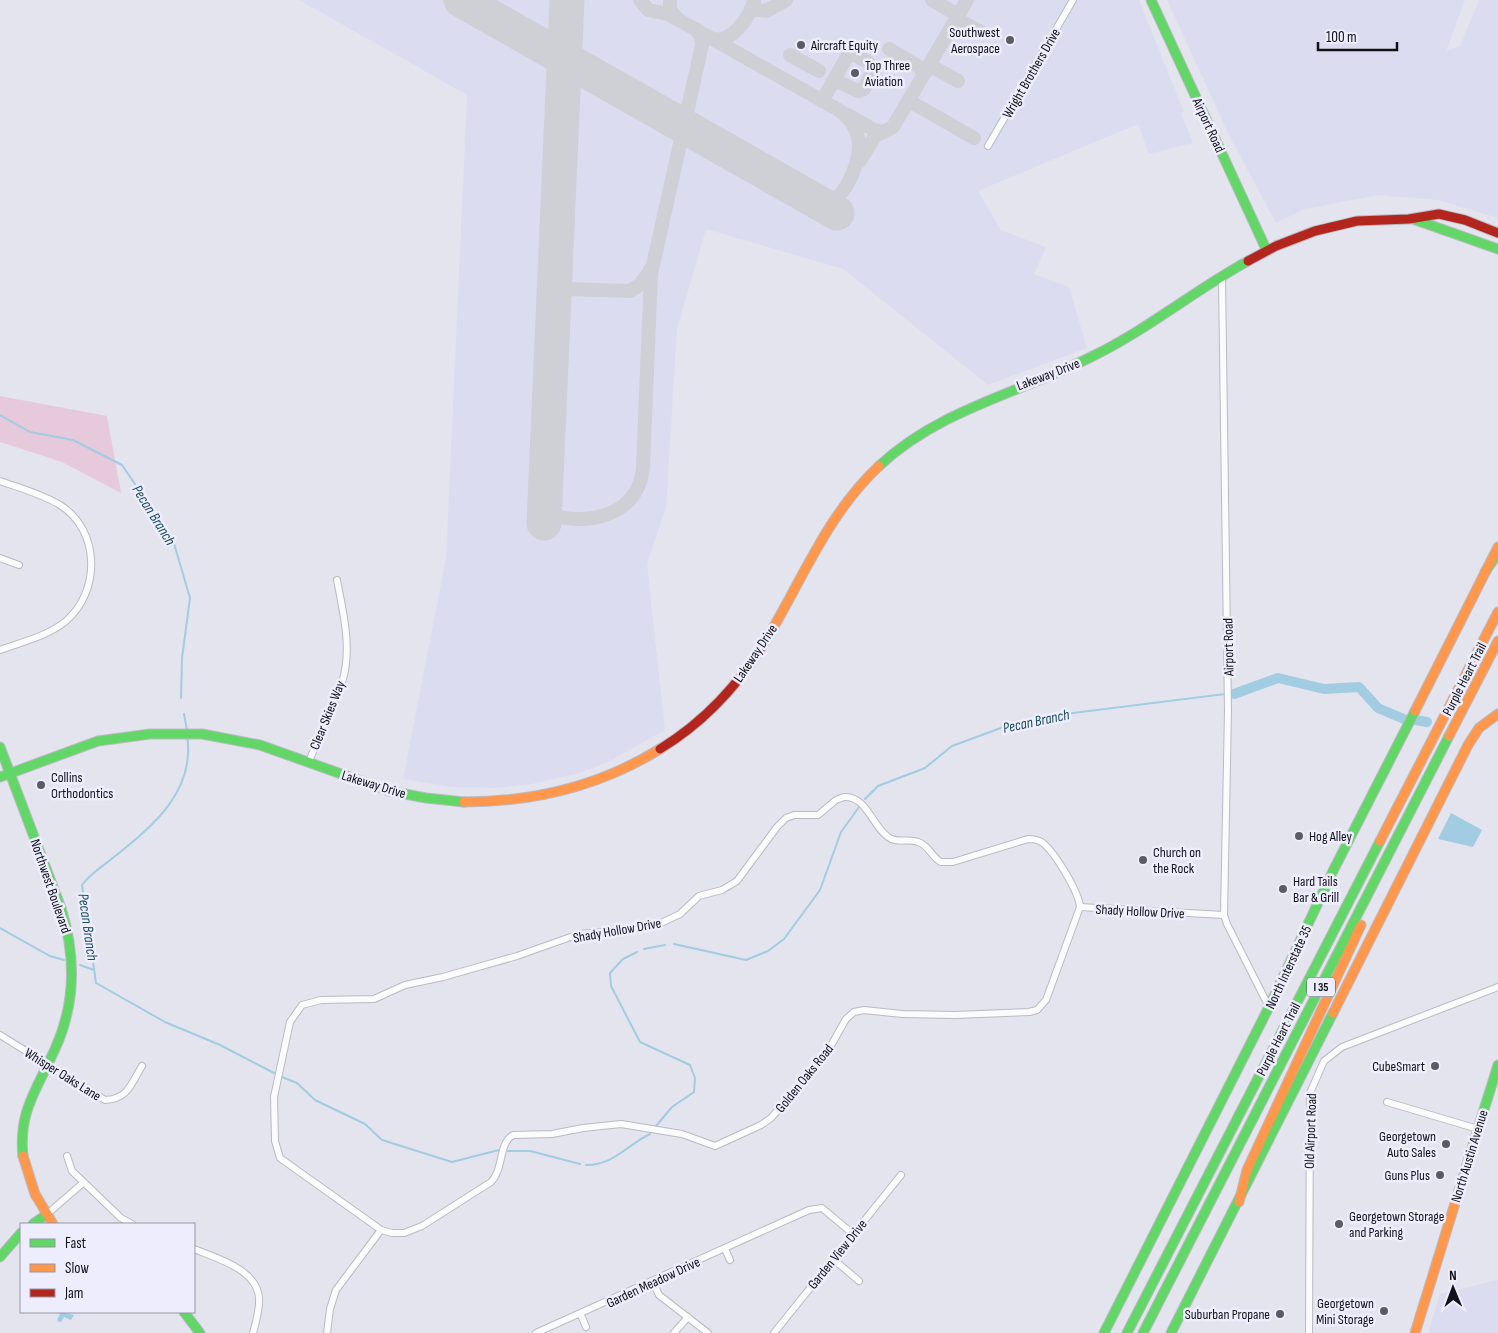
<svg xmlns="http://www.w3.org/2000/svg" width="1498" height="1333" font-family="'Sofia Sans Condensed',sans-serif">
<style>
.built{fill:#dcdcf0}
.green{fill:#e6cadc}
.water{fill:#a2cce1}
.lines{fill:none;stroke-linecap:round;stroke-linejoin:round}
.stream{stroke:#a2cce1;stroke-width:2}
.river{stroke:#a2cce1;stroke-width:10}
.taxiway{stroke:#cfcfd6;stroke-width:14}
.runway{stroke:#cfcfd6;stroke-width:35}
.street-casing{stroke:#babac2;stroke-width:8}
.fast-casing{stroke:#babac2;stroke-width:11}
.slow-casing{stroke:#babac2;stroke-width:11}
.jam-casing{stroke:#babac2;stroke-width:11}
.street{stroke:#fbfbfd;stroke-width:6}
.fast{stroke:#63d668;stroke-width:9}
.slow{stroke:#ff974d;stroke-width:9}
.jam{stroke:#b3261e;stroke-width:9}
.poi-dot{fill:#5b5b63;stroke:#ededfd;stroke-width:2}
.labels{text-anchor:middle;stroke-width:5;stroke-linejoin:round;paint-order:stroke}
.shield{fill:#ededfd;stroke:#53535d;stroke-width:1}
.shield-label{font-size:12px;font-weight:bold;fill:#111118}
.poi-label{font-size:14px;fill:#111118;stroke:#ededfd;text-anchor:start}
.street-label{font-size:14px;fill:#111118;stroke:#ededfd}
.water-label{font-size:15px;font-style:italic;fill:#194d5e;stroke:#ededfd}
</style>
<rect width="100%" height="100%" fill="#e4e4ef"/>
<g class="built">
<polygon points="299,0 1139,0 1184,112 1181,113 1193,143 1149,154 1138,124 978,191 1001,230 1046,247 1034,274 1069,287 1087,348 988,385 843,269 706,229 677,329 666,508 647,564 665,730 608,762 579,773 532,784 495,788 453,787 403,779 446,558 467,95"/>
<polygon points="1167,0 1465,0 1446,51 1460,46 1479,0 1498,0 1498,218 1438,200 1379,195 1305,209 1276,223 1229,135"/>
<polygon points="1498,1280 1498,1333 1428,1333 1440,1294"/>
</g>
<polygon class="green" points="0,396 107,416 121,493 62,462 0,442"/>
<g class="water">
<polygon points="1451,813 1482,830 1473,847 1438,839"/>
<polygon points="61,1312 74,1315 71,1320 64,1317 61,1322 59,1322 57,1320"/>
</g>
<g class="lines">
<g class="stream">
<polyline points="0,415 30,432 73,440 122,465 173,540 190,598 182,658 181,698"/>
<polyline points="184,714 187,730"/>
<path d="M187 735C196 791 153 826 114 857 103 866 90 874 82 885L96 983 165 1022 220 1045 274 1073"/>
<polyline points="865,799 878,786 925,768 952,746 1009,725 1049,716 1225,694"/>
<polyline points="0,928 50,956 64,960"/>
<polyline points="674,944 746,960 768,951 784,939 820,890 841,832 859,807"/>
<polyline points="644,949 665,945"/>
<polyline points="637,952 623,959 610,973 611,986 640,1042 690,1065 695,1078 694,1092 672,1107 656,1126"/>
<polyline points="80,965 94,970"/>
<polyline points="282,1077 297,1083 315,1100 365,1124 382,1140 452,1162 499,1150"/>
<polyline points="508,1151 530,1151 580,1164"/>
<path d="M586 1165C614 1165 627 1145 650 1134"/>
</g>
<g class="river">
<polyline points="1234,694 1278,678 1324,689 1359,687 1378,708 1404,719"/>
<polyline points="1415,720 1427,722"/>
</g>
<g class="taxiway">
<path d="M640 0 648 10 668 14 837 109C867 129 862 158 847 185 840 195 837 201 826 207"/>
<polyline points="670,0 670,10 677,18"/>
<polyline points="932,0 958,15"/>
<polyline points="751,9 766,11 786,0"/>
<polyline points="956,19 981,32"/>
<path d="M714 39C732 43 751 16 754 0"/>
<polyline points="889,49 926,71"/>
<polyline points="790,55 819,71"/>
<polyline points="929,65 958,81"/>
<polyline points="834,80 858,91 864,89 870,77"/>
<polyline points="822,101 848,55 851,53 868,62"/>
<polyline points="909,101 974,138"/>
<polyline points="848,115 874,130 884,132"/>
<polyline points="860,161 875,136 893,127 967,0"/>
<polyline points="555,274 559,285 566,289 630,291 641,284 651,269"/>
<polyline points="553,305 557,294 566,289"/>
<path d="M544 513C584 527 639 518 643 467L651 274 702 45 701 37 696 29"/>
</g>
<g class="runway">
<polyline points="461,0 837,213"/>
<polyline points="544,523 567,0"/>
</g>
<defs>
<g id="street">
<polyline points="988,146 1073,0"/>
<polyline points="1222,278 1228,711 1224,915 1227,924 1269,1007"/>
<path d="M0 481C20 488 42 494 60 505 100 530 101 591 66 621 48 636 22 642 0 650"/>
<polyline points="0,558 19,565"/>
<path d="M309 761C320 735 335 707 343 679 352 647 343 612 337 580"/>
<path d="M844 797C867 796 872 826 888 837 897 844 908 838 918 842 929 845 931 857 941 862H953L1028 839C1034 839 1039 840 1043 843 1055 853 1079 892 1080 907L1046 1000 1037 1010 1029 1012 955 1015 902 1014 864 1010 854 1012 846 1019 824 1058 771 1118 761 1125 715 1146 682 1134 621 1124 583 1128 552 1134 513 1135C498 1144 504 1169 491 1182L422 1226 404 1233H392L381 1230 370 1222 280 1158 275 1141 274 1097 290 1022 302 1005 321 1000 374 999 405 985 443 977 517 956 579 934 625 930 661 923 680 914 699 896 722 890 737 881 777 827 786 818 794 815H818L836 800Z"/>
<polyline points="1080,907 1224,915"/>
<path d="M0 1035 105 1100C128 1099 131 1084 142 1066"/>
<polyline points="1387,1102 1478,1129"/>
<polyline points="67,1156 72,1171 121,1218 132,1224"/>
<polyline points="46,1215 83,1183"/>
<path d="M194 1249C216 1258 257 1269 259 1298 260 1309 256 1322 253 1333"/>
<polyline points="725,1249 730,1260"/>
<polyline points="833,1259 859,1281"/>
<polyline points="653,1282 659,1295 708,1333"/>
<polyline points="581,1315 586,1327"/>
<polyline points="327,1333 330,1309 336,1290 381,1230"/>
<polyline points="536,1333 809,1210 822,1208 853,1234"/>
<polyline points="674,1333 688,1317"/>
<polyline points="774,1333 901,1175"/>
<polyline points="1309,1333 1310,1093 1324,1061 1342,1047 1498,987"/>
</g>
<g id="fast">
<polyline points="1151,0 1266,249"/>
<polyline points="1413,219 1498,249"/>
<path d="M879 466C940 409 1020 393 1093 356 1148 329 1195 290 1248 261"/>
<polyline points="1485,572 1498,553"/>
<path d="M0 747 61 908C76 956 76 1003 55 1049 38 1088 18 1111 23 1156"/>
<polyline points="0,777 98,741 150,734 202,734 260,745 389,791 426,798 464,802"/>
<polyline points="1477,1132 1498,1065"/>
<polyline points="33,1224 46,1215"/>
<polyline points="0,1257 21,1233"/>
<polyline points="184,1312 200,1333"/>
<polyline points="1104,1333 1269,1007 1333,871 1415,711"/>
<polyline points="1127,1333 1380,841"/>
<polyline points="1143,1333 1449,736"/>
<polyline points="1171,1333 1333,1013"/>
</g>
<g id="slow">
<path d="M769 635C804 576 828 514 879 466"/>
<polyline points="1415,711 1498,547"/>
<polyline points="1449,736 1498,641"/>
<path d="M464 802C535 802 600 786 660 749"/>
<polyline points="1380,841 1498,612"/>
<polyline points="1333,1013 1468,745 1479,728 1498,714"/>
<polyline points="23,1156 35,1194 53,1224"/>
<polyline points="1239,1202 1247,1170 1361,925"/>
<polyline points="1415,1333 1477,1132"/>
</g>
<g id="jam">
<polyline points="1248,261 1276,246 1315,231 1357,221 1409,219 1439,214 1465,220 1498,233"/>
<path d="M660 749C706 721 742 681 769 635"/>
</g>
</defs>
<use href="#street" class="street-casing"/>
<use href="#fast" class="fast-casing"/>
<use href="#slow" class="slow-casing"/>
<use href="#jam" class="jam-casing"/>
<use href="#street" class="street"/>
<use href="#fast" class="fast"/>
<use href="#slow" class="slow"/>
<use href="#jam" class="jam"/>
</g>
<g class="poi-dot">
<circle cx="1010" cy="40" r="5"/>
<circle cx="801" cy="45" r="5"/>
<circle cx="855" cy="73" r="5"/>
<circle cx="41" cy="785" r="5"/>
<circle cx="1299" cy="836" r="5"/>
<circle cx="1143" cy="860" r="5"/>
<circle cx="1283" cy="889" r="5"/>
<circle cx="1435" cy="1066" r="5"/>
<circle cx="1446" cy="1144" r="5"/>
<circle cx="1440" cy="1175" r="5"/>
<circle cx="1339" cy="1224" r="5"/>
<circle cx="1384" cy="1311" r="5"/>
<circle cx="1280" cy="1314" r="5"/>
</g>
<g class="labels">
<rect class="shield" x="1307" y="977.5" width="28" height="19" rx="4"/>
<g class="shield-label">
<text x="1321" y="991">I 35</text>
</g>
<g class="poi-label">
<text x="1000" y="37" text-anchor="end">Southwest<tspan x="1000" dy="16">Aerospace</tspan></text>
<text x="811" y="50">Aircraft Equity</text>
<text x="865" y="70">Top Three<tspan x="865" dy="16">Aviation</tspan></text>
<text x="51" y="782">Collins<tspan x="51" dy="16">Orthodontics</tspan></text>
<text x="1309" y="841">Hog Alley</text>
<text x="1153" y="857">Church on<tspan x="1153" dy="16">the Rock</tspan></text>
<text x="1293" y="886">Hard Tails<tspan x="1293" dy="16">Bar &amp; Grill</tspan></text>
<text x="1425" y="1071" text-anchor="end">CubeSmart</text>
<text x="1436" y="1141" text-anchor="end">Georgetown<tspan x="1436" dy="16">Auto Sales</tspan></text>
<text x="1430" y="1180" text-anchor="end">Guns Plus</text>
<text x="1349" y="1221">Georgetown Storage<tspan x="1349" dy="16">and Parking</tspan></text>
<text x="1374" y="1308" text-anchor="end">Georgetown<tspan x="1374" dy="16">Mini Storage</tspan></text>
<text x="1270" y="1319" text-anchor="end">Suburban Propane</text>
</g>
<g class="street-label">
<text transform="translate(1031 73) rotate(-60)" y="5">Wright Brothers Drive</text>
<text transform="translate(1209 125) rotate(65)" y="5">Airport Road</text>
<text transform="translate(1048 374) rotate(-21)" y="5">Lakeway Drive</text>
<text transform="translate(1228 647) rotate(-91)" y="5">Airport Road</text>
<text transform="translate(755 653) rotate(-56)" y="5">Lakeway Drive</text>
<text transform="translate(1464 679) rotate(-63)" y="5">Purple Heart Trail</text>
<text transform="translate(327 715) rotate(-68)" y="5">Clear Skies Way</text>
<text transform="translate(374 784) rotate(17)" y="5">Lakeway Drive</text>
<text transform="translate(51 886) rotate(71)" y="5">Northwest Boulevard</text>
<text transform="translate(1140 911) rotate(3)" y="5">Shady Hollow Drive</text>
<text transform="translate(617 930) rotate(-10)" y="5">Shady Hollow Drive</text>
<text transform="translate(1288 967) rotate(-65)" y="5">North Interstate 35</text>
<text transform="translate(1278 1039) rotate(-63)" y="5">Purple Heart Trail</text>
<text transform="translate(63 1074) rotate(32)" y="5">Whisper Oaks Lane</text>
<text transform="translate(804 1078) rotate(-51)" y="5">Golden Oaks Road</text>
<text transform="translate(1310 1131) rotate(-88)" y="5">Old Airport Road</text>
<text transform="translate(1469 1156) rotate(-73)" y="5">North Austin Avenue</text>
<text transform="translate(837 1254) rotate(-51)" y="5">Garden View Drive</text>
<text transform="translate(653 1282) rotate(-25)" y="5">Garden Meadow Drive</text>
</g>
<g class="water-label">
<text transform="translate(154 515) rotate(58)" y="5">Pecan Branch</text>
<text transform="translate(1036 721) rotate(-12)" y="5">Pecan Branch</text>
<text transform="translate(88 927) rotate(82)" y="5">Pecan Branch</text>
</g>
</g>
<rect x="20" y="1223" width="175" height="90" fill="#ededfd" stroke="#9595a1"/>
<rect x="30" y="1239" width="25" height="8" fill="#63d668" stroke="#9595a1"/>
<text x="65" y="1248" font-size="15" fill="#111118">Fast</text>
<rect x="30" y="1264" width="25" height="8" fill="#ff974d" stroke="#9595a1"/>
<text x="65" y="1273" font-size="15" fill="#111118">Slow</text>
<rect x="30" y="1289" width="25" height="8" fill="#b3261e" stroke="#9595a1"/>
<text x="65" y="1298" font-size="15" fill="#111118">Jam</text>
<g transform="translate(1453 1288) rotate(359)" stroke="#ededfd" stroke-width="4" paint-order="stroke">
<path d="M0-4L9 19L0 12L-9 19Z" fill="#111118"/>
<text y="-8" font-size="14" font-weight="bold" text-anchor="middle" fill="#111118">N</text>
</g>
<path d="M1318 42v8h79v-8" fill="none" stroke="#111118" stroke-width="2.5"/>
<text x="1326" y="42" font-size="15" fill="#111118" stroke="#ededfd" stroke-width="4" paint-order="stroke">100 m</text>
</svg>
